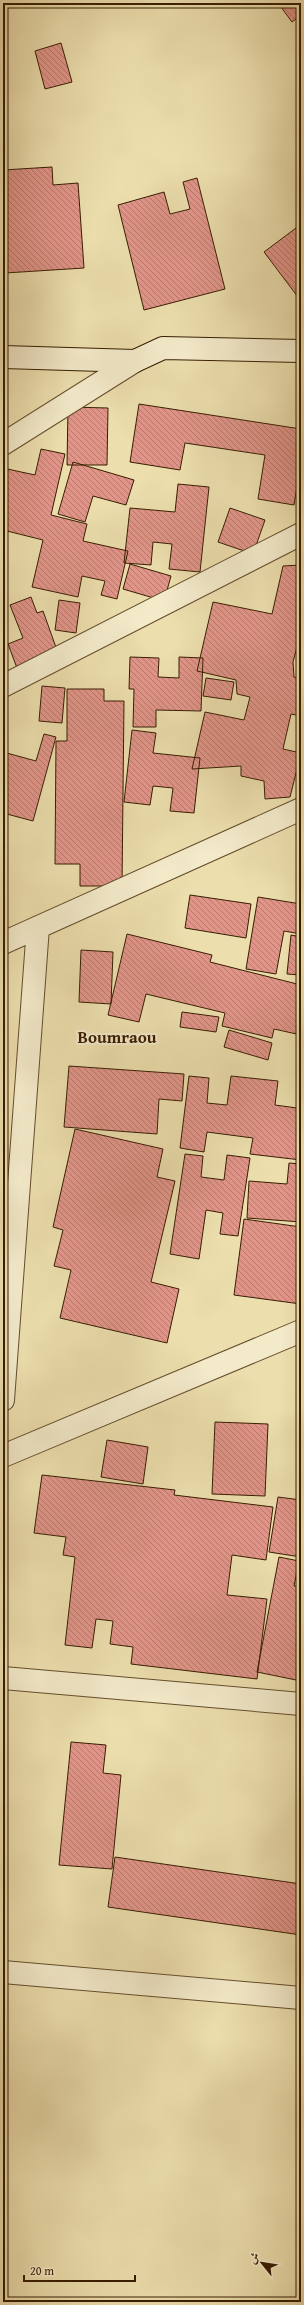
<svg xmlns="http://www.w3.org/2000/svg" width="304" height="2305" viewBox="0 0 304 2305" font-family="'Gentium Book Plus',Amiri,serif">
<defs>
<pattern id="building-back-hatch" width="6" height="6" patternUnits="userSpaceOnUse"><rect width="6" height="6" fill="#e19589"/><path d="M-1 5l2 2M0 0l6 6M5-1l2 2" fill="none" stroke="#b7796e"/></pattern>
</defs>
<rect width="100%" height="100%" fill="#ecdead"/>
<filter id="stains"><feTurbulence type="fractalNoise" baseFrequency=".005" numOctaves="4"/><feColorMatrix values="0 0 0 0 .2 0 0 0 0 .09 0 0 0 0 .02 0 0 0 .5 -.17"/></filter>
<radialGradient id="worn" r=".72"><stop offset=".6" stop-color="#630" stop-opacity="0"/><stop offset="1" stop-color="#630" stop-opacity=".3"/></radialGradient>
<path fill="url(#building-back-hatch)" stroke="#381d01" d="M278,3H301V15L292,22Z
M61,43L72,82L45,89L35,51Z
M52,167L53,185L78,183L84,268L5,273L3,170Z
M197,178L225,289L144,310L118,205L164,192L170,214L190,209L183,182Z
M296,228L301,235V301L264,252Z
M139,404L301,429V461L294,505L258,499L265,455L185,443L180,470L130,462Z
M68,407L108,408L107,465H67Z
M41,449L65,454L51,515L87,524L83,541L128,551L117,599L101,595L105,581L82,576L78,597L32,587L43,540L3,530V468L35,475Z
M73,462L134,480L126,505L93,496L85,522L58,514Z
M178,484L209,487L200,572L169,569L172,544L153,542L151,565L124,563L130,508L175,512Z
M230,508L265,520L253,554L218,542Z
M130,564L171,576L164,601L123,589Z
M301,565V643H298L293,662L294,677L301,679V716L291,714L283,749L301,753L290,797L265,799L264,781L241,776V766L192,769L205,712L244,720L250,697L237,694L236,680L197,671L213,602L272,614L283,566Z
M31,597L37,613L43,611L58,653L17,668L8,644L23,638L10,605Z
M59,600L80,603L76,633L55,630Z
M130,657L159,658L158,677L179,678V657L203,658L201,711L156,710V727H133L134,689H129Z
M206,678L234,682L231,700L203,696Z
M42,686L65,688L62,723L39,721Z
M67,689H104V701H124L122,886H80V864H55L56,741H67Z
M132,730L156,733L153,753L200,758L194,813L170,811L173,788L153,786L150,805L124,802Z
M44,734L56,737L33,821L3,813V752L36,761Z
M190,895L251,904L246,938L185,928Z
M258,897L301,904V934L284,931L276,974L246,969Z
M127,934L212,955L210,962L301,985V1035L274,1029L272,1038L222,1026L225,1013L146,994L139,1022L108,1015Z
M291,935L301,937V975L287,974Z
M81,950L113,952L111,1004L79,1002Z
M182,1012L219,1017L216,1032L180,1027Z
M229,1030L272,1043L268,1060L224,1047Z
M69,1066L184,1074L182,1101L159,1099L157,1134L64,1127Z
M189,1076L209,1078L207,1103L227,1105L231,1076L278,1081L275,1105L297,1108L301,1084V1160L250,1154L253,1138L207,1132L204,1152L180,1148Z
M75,1129L163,1149L157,1177L175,1181L151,1282L179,1289L167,1343L60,1318L71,1270L54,1266L63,1230L53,1227Z
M185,1154L203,1156L201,1177L224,1180L227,1155L250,1158L238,1236L220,1234L223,1213L206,1210L199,1259L170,1254Z
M289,1163L301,1164V1222L247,1218L249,1181L287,1184Z
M244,1219L301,1227V1304L234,1295Z
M215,1422L268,1424L265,1496L212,1494Z
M107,1440L148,1447L143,1484L101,1477Z
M42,1475L175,1490L174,1495L273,1507L266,1560L232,1555L227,1595L267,1599L257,1679L131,1664L133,1647L110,1644L113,1621L96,1619L92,1648L65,1645L75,1557L63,1555L66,1537L34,1533Z
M278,1497L301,1500V1557L269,1552Z
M279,1557L299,1561L294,1586L301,1587V1681L257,1672Z
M71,1742L106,1745L103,1773L121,1775L112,1869L59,1865Z
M115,1857L301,1884V1935L108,1907Z"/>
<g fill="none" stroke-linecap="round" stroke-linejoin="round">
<g stroke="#654d2c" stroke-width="24">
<path id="street" d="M3,444L135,361
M3,686L301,534
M3,943L301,809
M3,1400L38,927
M3,1456L301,1331
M3,1678L301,1704
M3,1972L301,1998"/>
</g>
<g stroke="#381d01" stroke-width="24">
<path id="secondary" d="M3,357L135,361L163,348L301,351"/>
</g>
<use href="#street" stroke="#f3eaca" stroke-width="22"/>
<use href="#secondary" stroke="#f3eaca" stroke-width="22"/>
</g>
<g text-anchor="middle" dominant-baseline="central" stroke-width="4" stroke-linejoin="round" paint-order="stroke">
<g font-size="17" font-weight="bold" fill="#381d01" stroke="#f3eaca">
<text x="117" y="1036">Boumraou</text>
</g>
</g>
<rect width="304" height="2305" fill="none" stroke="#ecdead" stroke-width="16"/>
<rect x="4" y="4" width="296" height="2297" fill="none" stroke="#381d01" stroke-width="2"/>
<rect x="8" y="8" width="288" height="2289" fill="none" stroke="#381d01"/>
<g transform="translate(262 2263) rotate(300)" stroke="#f3eaca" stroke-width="3" paint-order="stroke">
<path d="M0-3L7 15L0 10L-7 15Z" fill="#381d01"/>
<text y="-6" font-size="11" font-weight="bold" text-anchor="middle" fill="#381d01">ش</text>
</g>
<path d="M24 2275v6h111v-6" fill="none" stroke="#381d01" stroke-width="2"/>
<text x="30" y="2275" font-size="12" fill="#381d01" stroke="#f3eaca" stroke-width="3" paint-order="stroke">20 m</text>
<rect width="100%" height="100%" filter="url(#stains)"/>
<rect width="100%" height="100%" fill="url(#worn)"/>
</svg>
